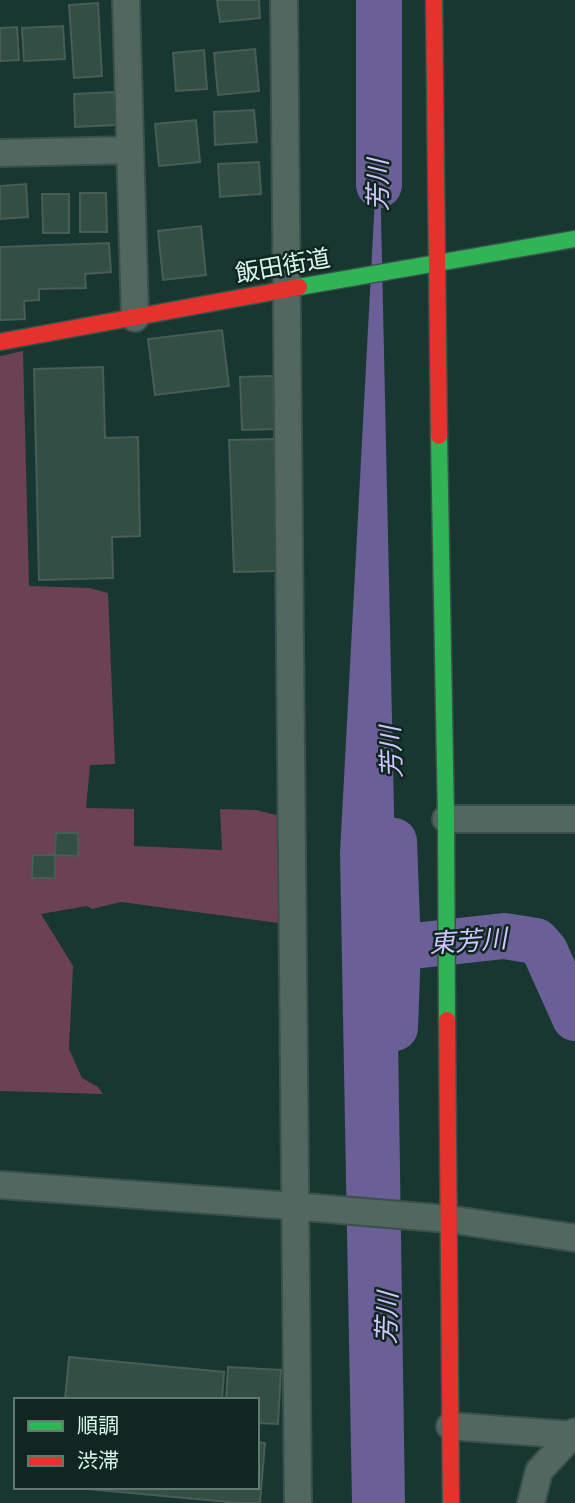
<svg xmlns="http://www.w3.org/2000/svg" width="575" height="1503" viewBox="0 0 575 1503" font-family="'Alegreya Sans','Noto Sans JP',sans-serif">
<rect width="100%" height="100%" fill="#173730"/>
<path fill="#6c4154" d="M23,351L29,586L90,588L108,593L115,764L90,765L86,808L134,809V846L222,850L220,809L256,810L284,817L285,924L121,902L92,909L87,906L41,914L73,966L69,1049L82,1078L98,1087L103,1094L0,1091V356Z"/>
<path fill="#6a5f96" d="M379,123L396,903L405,1503H352L340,853Z"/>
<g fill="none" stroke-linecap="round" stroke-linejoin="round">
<path stroke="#6a5f96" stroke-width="46" d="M379,0V185
M394,841L398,948L395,1028
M404,947L504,936L536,941L545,951L575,1018"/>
</g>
<path fill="#334f45" stroke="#475d55" stroke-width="2" d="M217,0H259L260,18L220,22Z
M98,3L102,76L74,78L69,5Z
M63,26L65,59L24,61L22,28Z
M17,27L19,60L0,61V28Z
M255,49L259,91L218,95L214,53Z
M204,50L207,89L176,91L173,53Z
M114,92L117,125L75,127L74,94Z
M254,110L257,142L215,145L214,112Z
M196,120L200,162L159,166L155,124Z
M259,162L261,194L220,197L218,164Z
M26,184L28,217L0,219V186Z
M80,193H106L107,232H80Z
M42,194H69V233H43Z
M201,226L206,275L163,280L158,231Z
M109,243L111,272L85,274L86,288L39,289V300L24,301L25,319L0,320V247Z
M222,330L229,386L155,395L148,339Z
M103,367L105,438L138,437L140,536L112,537L113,578L39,580L34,369Z
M273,376L274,429L242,430L240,377Z
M274,439L279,571L234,572L229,440Z
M56,833H78V856L55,855Z
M33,855H55V878H32Z
M69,1357L224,1372L222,1400H65Z
M228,1367L281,1370L278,1424L257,1423V1400H226Z
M257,1442L265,1443L260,1503H239L66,1487H257Z"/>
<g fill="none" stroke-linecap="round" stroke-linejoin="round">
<g stroke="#3a514b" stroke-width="30">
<path id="street" d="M126,0L135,318
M284,0C292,501 290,1002 298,1503
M0,153L130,150
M446,819H575
M0,1185L293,1206L448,1219L575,1238
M450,1426L572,1435
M531,1503L539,1471L575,1432"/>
</g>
<g stroke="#3a514b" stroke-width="19">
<path id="fast" d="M299,287L575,239
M439,436L446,819L447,1020"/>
</g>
<g stroke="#3a514b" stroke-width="19">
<path id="jam" d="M434,0L439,436
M0,342L299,287
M447,1020L451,1503"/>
</g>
<use href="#street" stroke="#536761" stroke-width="26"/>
<use href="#fast" stroke="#30b455" stroke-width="16"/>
<use href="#jam" stroke="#e5322d" stroke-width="16"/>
</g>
<g text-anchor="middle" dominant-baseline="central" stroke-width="5" stroke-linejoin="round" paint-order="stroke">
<g font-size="24" fill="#daf5ec" stroke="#102620">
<text transform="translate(283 267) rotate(-10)">飯田街道</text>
</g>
<g font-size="26" font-style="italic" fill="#d2c7fd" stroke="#102620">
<text transform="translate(379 185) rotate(-90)">芳川</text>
<text transform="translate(392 752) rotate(-92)">芳川</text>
<text transform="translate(468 942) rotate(-4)">東芳川</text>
<text transform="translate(388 1318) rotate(-88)">芳川</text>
</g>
</g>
<rect x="14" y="1398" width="245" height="91" fill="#102620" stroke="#617972" stroke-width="2"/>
<rect x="28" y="1421" width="35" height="10" fill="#30b455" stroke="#617972" stroke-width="2"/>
<text x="77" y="1433" font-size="21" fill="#daf5ec">順調</text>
<rect x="28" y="1456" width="35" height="10" fill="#e5322d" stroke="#617972" stroke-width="2"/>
<text x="77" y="1468" font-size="21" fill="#daf5ec">渋滞</text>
</svg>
